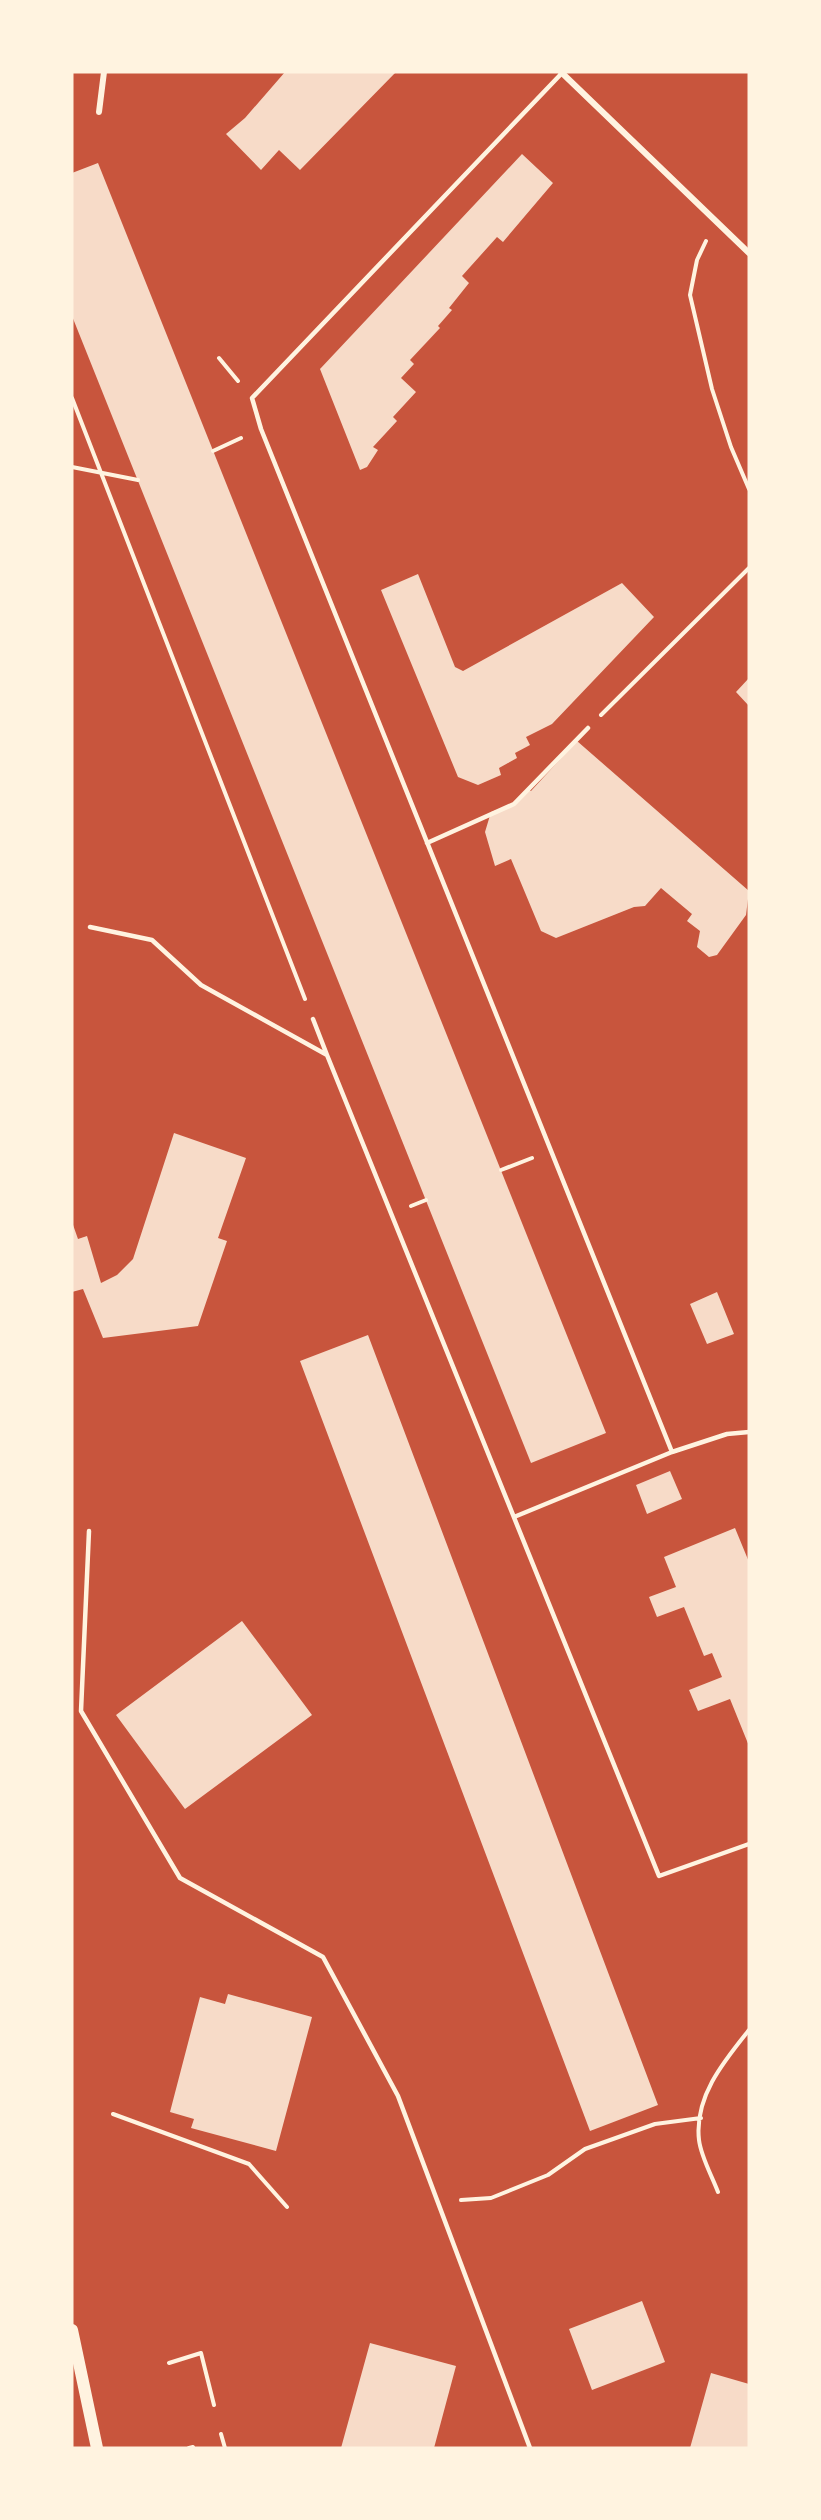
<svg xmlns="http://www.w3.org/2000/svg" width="821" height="2520" viewBox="0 0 821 2520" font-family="Mulish,sans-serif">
<rect width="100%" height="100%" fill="#c8553d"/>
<path fill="#f7dbc8" d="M285,72H396L300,170L279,150L261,170L226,134L245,118Z
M522,154L553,183L503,242L497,237L462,276L469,283L449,308L452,310L438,326L440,328L410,360L414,364L401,378L416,392L393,417L397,421L373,447L378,450L367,467L360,470L320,369Z
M98,163L606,1433L531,1463L72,316V173Z
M418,574L455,667L463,671L622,583L654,617L552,724L526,737L530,745L515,753L517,758L499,768L501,775L478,785L458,777L381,590Z
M749,678V706L736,692Z
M577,741L749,891L746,915L717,955L709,957L697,947L700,931L687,921L692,914L661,888L645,906L634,907L556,938L541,931L511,859L495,866L485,832L491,812L518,802L529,790L531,791Z
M174,1133L246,1158L218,1238L227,1241L198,1326L103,1338L83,1289L72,1292V1222L78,1239L87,1236L101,1283L117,1275L133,1259Z
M717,1292L734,1334L707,1344L690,1304Z
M368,1335L658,2105L590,2131L300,1361Z
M670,1471L682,1499L647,1514L636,1485Z
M735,1528L749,1562V1746L730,1699L698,1711L689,1690L722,1677L712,1653L704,1656L684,1607L657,1617L649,1597L676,1587L664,1557Z
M242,1621L312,1715L185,1809L116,1715Z
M228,1994L312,2017L276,2151L191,2128L194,2119L170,2112L200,1997L225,2004Z
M642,2301L665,2362L592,2390L569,2329Z
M370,2343L456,2366L434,2448H341Z
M711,2373L749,2384V2448H690Z"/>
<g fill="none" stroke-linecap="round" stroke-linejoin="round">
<path stroke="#fff3e0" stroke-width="4" d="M706,241L697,260L690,295L712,389L731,447L749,489
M219,358L238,381
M72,398L305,999
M213,451L241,438
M72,467L138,480
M601,715L749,568
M501,1170L532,1158
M411,1206L426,1200
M113,2114L249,2164L287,2207
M718,2192C712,2176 701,2157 699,2140C694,2097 724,2061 749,2030
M461,2200L491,2198L548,2175L585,2149L655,2124L701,2118
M169,2363L201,2353L214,2405
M221,2434L225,2448
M189,2448L193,2447"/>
<path stroke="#fff3e0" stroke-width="4.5" d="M562,73L252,398L261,429L672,1452L727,1434L749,1432
M427,843L514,804L588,728
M90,927L152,940L201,985L327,1055L659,1876L749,1844
M313,1019L327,1055
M514,1517L672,1452
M89,1531L81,1711L180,1878L323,1957L398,2096L530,2448"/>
<path stroke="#fff3e0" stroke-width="6" d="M561,72L749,253
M99,112L104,72"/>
<path stroke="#fff3e0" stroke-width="12" d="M72,2330L97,2448"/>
</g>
<rect width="821" height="2520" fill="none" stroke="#fff3e0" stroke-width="147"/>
</svg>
